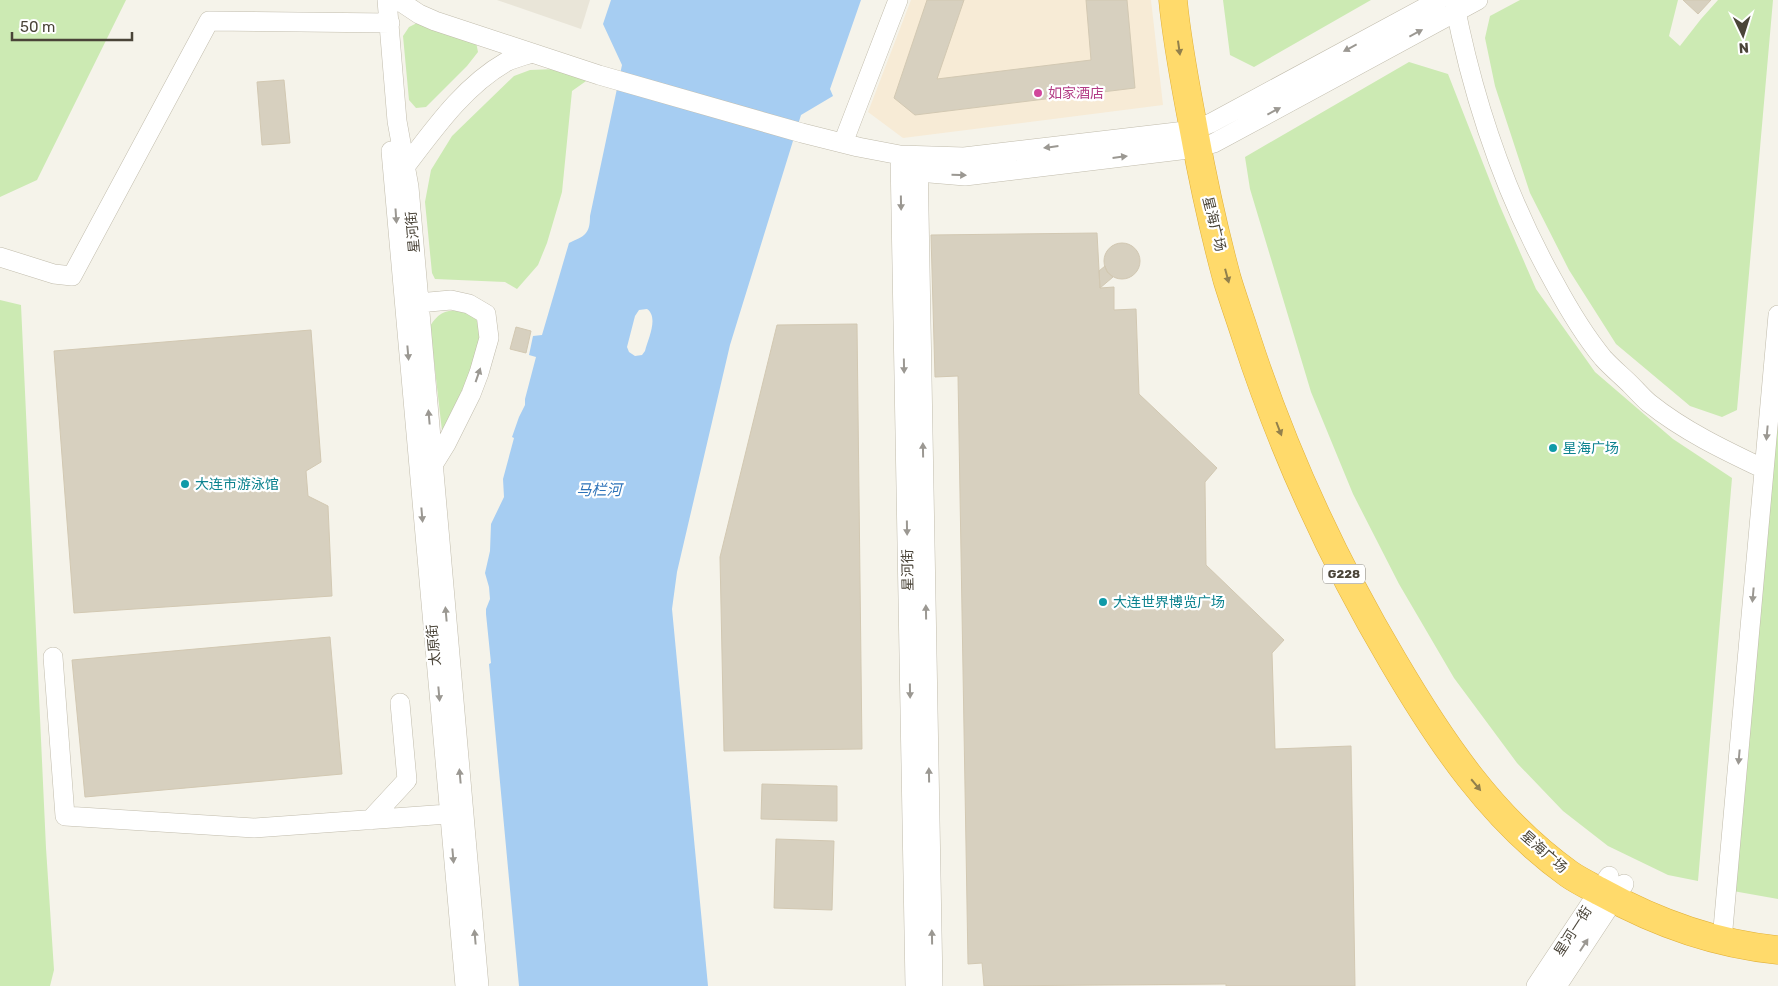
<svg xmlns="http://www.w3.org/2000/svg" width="1778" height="986" viewBox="0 0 1778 986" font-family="Rubik,'Noto Sans SC',sans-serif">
<rect width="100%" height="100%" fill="#f5f3ea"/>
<path fill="#e9e5d8" d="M497,0H590L581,29Z"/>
<path fill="#f7ebd6" d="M911,0H1151L1163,105L903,138L868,112Z"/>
<path fill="#cceab3" d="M0,0H126L37,180L0,197Z
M1223,0H1371L1254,67L1230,55Z
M1520,0H1678L1669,36L1680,46L1701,19L1718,0H1773L1737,410L1722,417L1690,406L1616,344L1569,270L1530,193L1495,86L1485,38L1490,16Z
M419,22L476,42L478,52L467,66L426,107L416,108L409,100L403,36L409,27Z
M1409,62L1448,74L1499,204L1536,289L1595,372L1673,439L1732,478L1698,881L1668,875L1608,846L1563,811L1517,763L1454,678L1399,584L1353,494L1311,392L1250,189L1245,157Z
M556,69L589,79L572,91L562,192L547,243L538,265L517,289L505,282L435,279L432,273L425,202L431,170L452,136L514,76L530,70Z
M0,300L21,305L46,848L54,970L50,986H0Z
M459,310L474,315L481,329L480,341L467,384L442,431L430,326C439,313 443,311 459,310Z
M1778,376V899L1733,891Z"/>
<path fill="#a6cdf2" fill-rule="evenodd" d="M611,0H861L830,89L833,96L801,115L730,345L677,572L672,609L708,986H519L489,664L491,663L486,614V609L490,599L489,587L485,573L490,551L491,524L504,497L503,479L514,438L512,437L519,417L525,405V399L536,357L529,355L533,336L542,335L569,243C584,236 590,235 590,216L622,65L603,24ZM647,309C659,317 648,339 645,351L642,355L635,356L629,352L627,347L635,316L639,310Z"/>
<path fill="#d7d0bf" stroke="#d2c8b2" d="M927,0H964L937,79L1091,60L1086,0H1127L1135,88L915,115L894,98Z
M1683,0H1711L1698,14Z
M284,80L290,143L262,145L257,82Z
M1097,233L1100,288L1114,287V310L1136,309L1139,394L1217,468L1205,482L1206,565L1284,640L1272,653L1275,749L1351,746L1355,986H1226V984L984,986L982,963L968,964L958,376L935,377L931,235Z
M1104 261a18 18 0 1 1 36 0a18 18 0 1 1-36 0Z
M1105,266L1107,272L1113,277L1100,288L1099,271Z
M857,324L862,749L724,751L720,557L777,325Z
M516,327L531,331L526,353L510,349Z
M311,330L321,462L306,471L308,496L328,506L332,596L74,613L54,351Z
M330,637L342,774L85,797L72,660Z
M762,784L837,786V821L761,819Z
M776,839L834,841L832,910L774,908Z"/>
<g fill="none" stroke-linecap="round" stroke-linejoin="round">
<g stroke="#c1bcac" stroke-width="20">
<path id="minor" d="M387,0L397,121L409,187L479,986
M398,0L419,14L435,21L599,75L802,133L858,147L900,155L964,157L1194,130L1211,123L1439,0
M1454,1C1473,99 1505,195 1554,282C1568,308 1584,335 1603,358C1612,368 1622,376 1631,385C1637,391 1643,398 1649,403C1684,431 1724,450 1764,469
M843,143L898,0
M391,151L465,986
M900,155L915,986
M918,156L933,986
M910,164L918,172L965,176L1197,148L1214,143L1478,0
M399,167H405C434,129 464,86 506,62C514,58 523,56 532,53
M0,257L54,274L72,276L209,21L390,23
M407,304L451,300L469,304L486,314L489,338L479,373L471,394L446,444L433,465
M53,657L65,816L254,828L462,813
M370,820L407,780L400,703
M1722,940L1778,315
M1536,986L1609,876
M1557,986L1624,884"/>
</g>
<g stroke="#e1b038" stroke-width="29">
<path id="highway" d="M1173,0C1177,44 1186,88 1194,131C1203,181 1214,231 1227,279C1233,299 1240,318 1246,337C1283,451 1332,558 1393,661C1440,741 1492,819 1569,874C1579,881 1590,886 1601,892C1655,922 1716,944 1778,950"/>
</g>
<use href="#minor" stroke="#fff" stroke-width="19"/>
<use href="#highway" stroke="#ffda6b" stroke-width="28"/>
</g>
<defs><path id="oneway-solid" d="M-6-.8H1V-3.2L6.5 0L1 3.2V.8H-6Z" transform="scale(1.25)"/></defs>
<g fill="#9b9892">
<use href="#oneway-solid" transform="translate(1416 33) rotate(-28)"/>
<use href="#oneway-solid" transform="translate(1350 48) rotate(152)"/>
<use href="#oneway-solid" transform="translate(1274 111) rotate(-28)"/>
<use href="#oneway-solid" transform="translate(1051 147) rotate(173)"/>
<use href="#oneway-solid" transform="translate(1120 157) rotate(-7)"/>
<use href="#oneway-solid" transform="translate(959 175) rotate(2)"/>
<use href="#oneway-solid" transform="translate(901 203) rotate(89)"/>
<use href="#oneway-solid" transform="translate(396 216) rotate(86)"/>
<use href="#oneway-solid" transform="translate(408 353) rotate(85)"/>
<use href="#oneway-solid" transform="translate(904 366) rotate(89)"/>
<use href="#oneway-solid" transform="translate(478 375) rotate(-71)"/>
<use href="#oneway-solid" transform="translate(429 417) rotate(-95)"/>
<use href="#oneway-solid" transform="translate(1767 433) rotate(95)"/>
<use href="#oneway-solid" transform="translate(923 450) rotate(-91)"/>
<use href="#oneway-solid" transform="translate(422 515) rotate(85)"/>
<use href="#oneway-solid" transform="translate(907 528) rotate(89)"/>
<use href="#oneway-solid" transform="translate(1753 595) rotate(95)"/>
<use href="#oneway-solid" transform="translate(926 612) rotate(-91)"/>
<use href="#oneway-solid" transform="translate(446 614) rotate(-95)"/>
<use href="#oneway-solid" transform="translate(910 691) rotate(89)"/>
<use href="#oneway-solid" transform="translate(439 694) rotate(85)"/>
<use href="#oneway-solid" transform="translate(1739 757) rotate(95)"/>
<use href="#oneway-solid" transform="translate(929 775) rotate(-91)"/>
<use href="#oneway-solid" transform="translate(460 776) rotate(-95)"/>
<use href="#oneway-solid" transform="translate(453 856) rotate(85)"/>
<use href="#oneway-solid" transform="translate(475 937) rotate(-95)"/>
<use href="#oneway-solid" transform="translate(932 937) rotate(-91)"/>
<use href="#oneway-solid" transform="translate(1584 945) rotate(-57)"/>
</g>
<g fill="#92804c">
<use href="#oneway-solid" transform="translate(1179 48) rotate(82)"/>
<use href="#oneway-solid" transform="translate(1227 276) rotate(75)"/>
<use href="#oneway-solid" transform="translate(1279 429) rotate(69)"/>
<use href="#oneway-solid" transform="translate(1476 785) rotate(50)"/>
</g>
<circle fill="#d1479c" stroke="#fff" stroke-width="2" cx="1038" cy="93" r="5"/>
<g fill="#0f9aa8" stroke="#fff" stroke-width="2">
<circle cx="1553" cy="448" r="5"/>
<circle cx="185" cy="484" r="5"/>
<circle cx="1103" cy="602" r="5"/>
</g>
<g text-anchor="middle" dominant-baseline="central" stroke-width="4.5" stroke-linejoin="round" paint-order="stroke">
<rect fill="#fff" stroke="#807c74" stroke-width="1" x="1323" y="564.5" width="42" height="19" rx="4"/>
<g font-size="12" font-weight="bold" fill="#4a4438">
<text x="1344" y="574">G228</text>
</g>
<g font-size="14" fill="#b23c85" stroke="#fff" text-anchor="start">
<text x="1048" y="93">如家酒店</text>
</g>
<g font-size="14" fill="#4a4438" stroke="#fff">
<text transform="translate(1214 224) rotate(76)">星海广场</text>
<text transform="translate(413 232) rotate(-95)">星河街</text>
<text transform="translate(908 570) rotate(-91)">星河街</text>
<text transform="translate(434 645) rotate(-95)">太原街</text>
<text transform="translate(1544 852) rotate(41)">星海广场</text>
<text transform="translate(1573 931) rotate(-57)">星河一街</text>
</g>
<g font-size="14" fill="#0d838f" stroke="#fff" text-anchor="start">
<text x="1563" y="448">星海广场</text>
<text x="195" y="484">大连市游泳馆</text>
<text x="1113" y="602">大连世界博览广场</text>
</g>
<g font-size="15" font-style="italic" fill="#2d73b9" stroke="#fff">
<text x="599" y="490">马栏河</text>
</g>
</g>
<g transform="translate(1743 35) rotate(176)" stroke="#ffffff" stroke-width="4" paint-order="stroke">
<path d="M0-4L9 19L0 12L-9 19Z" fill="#4a4438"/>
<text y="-8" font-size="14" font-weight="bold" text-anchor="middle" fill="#4a4438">N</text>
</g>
<path d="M12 32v8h120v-8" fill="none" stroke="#4a4438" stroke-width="2.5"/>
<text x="20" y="32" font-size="15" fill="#4a4438" stroke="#ffffff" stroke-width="4" paint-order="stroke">50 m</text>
</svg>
